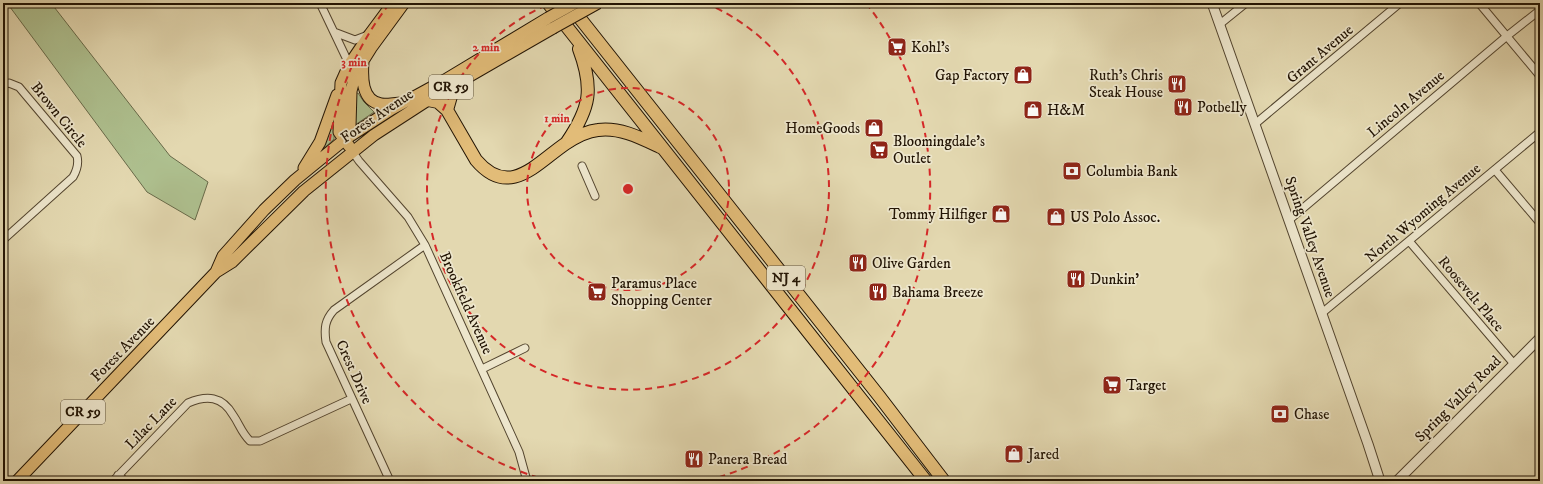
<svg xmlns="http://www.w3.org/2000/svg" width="1543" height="484" viewBox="0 0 1543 484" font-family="'IM FELL DW Pica',serif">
<rect width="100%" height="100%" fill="#e3d8b0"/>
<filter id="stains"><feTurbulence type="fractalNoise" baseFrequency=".005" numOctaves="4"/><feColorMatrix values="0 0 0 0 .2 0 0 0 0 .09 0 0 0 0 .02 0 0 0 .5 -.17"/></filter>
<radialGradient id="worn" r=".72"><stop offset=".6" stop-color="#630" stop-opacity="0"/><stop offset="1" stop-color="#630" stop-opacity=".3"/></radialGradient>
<path fill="#aec08f" stroke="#686a49" d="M7,3H51L170,156L208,182L195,220L147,192Z
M358,93L364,102L374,112L355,125V94Z
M335,116L334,139L319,153Z"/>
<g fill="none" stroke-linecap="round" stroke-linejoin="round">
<g stroke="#52442e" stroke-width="9">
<path id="minor" d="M320,3L350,66
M1479,3L1540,76
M1220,24L1246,3
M334,32L355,40L368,35
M3,85L9,83L19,87L77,156C79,164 77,170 73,177L3,240
M1255,124L1400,3
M352,151L359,161L408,217L425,245L519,452L527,481
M582,166L595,196
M1495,170L1540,223
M1289,220L1507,36L1540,10
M1409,241L1514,364
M1322,313L1540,132
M482,369L525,348
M118,475L125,481
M113,481L188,403C207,395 222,396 233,415C240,425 241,432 250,441H260L351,399
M390,481L326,342C324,328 325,320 334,310L425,245"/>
</g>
<g stroke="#52442e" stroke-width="11">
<path id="tertiary" d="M1212,3L1368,444L1380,481
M1397,481L1540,338"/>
</g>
<g stroke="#211303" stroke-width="13">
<path id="primary" d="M363,62C362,76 361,101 381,104C387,105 395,103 401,103
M344,140L350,126L351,91L356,72L371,48L404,3
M349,146L339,132L341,83L349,65L370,34L393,3
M304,168L320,142L337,95
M216,272L223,256L264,210L295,180L344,140L392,109L445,80L548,18
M17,481L216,272L232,262L304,191L374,135L428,100L553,28"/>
</g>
<g stroke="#211303" stroke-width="14">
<path id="trunk" d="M548,3L926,481
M571,7L879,396L944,481
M428,100L438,102L447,110L476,160C509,199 536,164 565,144C574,138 587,131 598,130C620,127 641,138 660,147
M447,110L451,96L458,84
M567,142C590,108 594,89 579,49"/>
</g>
<use href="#minor" stroke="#ede6cc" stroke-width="7"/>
<use href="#tertiary" stroke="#ede6cc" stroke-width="9"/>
<use href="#primary" stroke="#e2bc78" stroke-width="11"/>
<use href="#trunk" stroke="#e2bc78" stroke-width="12"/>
<g stroke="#211303" stroke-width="13" stroke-linecap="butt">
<path id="primary-bridge" d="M548,18L575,3
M553,28L598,3"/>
</g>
<use href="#primary-bridge" stroke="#e2bc78" stroke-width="11"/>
</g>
<g fill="none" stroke="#d62828" stroke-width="2" stroke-dasharray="7 5">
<circle cx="628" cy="189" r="101"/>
<path d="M705 3A201 201 0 1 1 551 3"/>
<path d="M550 481A302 302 0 0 1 390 3M866 3A302 302 0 0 1 706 481"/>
</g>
<defs>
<g id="supermarket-square" transform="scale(1)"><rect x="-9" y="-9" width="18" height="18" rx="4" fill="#8f2418" stroke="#ede6cc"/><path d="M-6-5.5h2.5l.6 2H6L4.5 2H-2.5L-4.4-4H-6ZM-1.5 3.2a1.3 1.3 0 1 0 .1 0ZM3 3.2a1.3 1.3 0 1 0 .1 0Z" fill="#fff"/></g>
<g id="shop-square" transform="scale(1)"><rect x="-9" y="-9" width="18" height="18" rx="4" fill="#8f2418" stroke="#ede6cc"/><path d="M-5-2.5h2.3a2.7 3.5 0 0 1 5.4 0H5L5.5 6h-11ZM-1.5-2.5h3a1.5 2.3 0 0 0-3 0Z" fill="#fff"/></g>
<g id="restaurant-square" transform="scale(1)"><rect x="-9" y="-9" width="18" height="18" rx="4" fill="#8f2418" stroke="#ede6cc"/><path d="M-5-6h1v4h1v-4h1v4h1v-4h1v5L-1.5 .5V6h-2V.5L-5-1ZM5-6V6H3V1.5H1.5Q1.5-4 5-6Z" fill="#fff"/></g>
<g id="bank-square" transform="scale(1)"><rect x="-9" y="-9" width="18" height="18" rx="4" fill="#8f2418" stroke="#ede6cc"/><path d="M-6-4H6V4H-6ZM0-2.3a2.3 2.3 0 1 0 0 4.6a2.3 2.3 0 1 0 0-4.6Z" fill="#fff"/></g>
</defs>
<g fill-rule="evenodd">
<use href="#supermarket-square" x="897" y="47"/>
<use href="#shop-square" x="1023" y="75"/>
<use href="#restaurant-square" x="1177" y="84"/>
<use href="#restaurant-square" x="1183" y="107"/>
<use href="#shop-square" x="1033" y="110"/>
<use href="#shop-square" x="874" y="128"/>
<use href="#supermarket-square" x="879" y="150"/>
<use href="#bank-square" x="1072" y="171"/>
<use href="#shop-square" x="1001" y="214"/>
<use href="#shop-square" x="1056" y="217"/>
<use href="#restaurant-square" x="858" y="263"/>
<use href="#restaurant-square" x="1076" y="279"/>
<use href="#supermarket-square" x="597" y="292"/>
<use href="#restaurant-square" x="878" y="292"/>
<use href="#supermarket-square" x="1112" y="385"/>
<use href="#bank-square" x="1280" y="414"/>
<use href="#shop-square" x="1014" y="454"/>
<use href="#restaurant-square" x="694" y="459"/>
</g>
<g text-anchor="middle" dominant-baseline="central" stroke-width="3.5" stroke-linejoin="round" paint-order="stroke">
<g fill="#ede6cc" stroke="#5e523f" stroke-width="1">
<rect x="429" y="75" width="44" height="24" rx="3"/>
<rect x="767" y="266" width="38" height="24" rx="3"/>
<rect x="61" y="400" width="44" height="24" rx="3"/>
</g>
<g font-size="14" font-weight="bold" fill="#211303">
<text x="451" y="87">CR 59</text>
<text x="786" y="278">NJ 4</text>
<text x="83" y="412">CR 59</text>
</g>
<g font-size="15" fill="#211303" stroke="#ede6cc" text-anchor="start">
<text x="911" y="47">Kohl's</text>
<text x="1009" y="75" text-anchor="end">Gap Factory</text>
<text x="1163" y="75" text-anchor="end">Ruth's Chris<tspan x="1163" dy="17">Steak House</tspan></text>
<text x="1197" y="107">Potbelly</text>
<text x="1047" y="110">H&amp;M</text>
<text x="860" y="128" text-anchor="end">HomeGoods</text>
<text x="893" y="141">Bloomingdale's<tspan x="893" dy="17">Outlet</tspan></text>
<text x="1086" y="171">Columbia Bank</text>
<text x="987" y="214" text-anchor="end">Tommy Hilfiger</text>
<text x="1070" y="217">US Polo Assoc.</text>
<text x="872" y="263">Olive Garden</text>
<text x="1090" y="279">Dunkin'</text>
<text x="611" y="283">Paramus Place<tspan x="611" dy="17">Shopping Center</tspan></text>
<text x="892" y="292">Bahama Breeze</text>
<text x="1126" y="385">Target</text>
<text x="1294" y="414">Chase</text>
<text x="1028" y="454">Jared</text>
<text x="708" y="459">Panera Bread</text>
</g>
<g font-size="15" fill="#211303" stroke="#ede6cc">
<text transform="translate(1320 54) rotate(-40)">Grant Avenue</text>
<text transform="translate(1406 104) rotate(-40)">Lincoln Avenue</text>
<text transform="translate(59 115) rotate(51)">Brown Circle</text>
<text transform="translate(377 116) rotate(-34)">Forest Avenue</text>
<text transform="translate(1423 213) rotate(-40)">North Wyoming Avenue</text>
<text transform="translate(1310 237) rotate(71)">Spring Valley Avenue</text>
<text transform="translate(1471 294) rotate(50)">Roosevelt Place</text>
<text transform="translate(466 303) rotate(66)">Brookfield Avenue</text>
<text transform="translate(123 349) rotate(-46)">Forest Avenue</text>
<text transform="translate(354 372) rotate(66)">Crest Drive</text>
<text transform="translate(1458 399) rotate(-45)">Spring Valley Road</text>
<text transform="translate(151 423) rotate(-46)">Lilac Lane</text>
</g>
</g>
<circle cx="628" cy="189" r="6" fill="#d62828" stroke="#ede6cc" stroke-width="2"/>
<g font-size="12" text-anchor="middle" font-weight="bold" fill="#d62828" stroke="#ede6cc" stroke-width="3.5" stroke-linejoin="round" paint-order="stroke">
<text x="486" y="51">2 min</text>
<text x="354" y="66">3 min</text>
<text x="557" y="122">1 min</text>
</g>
<rect width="1543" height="484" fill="none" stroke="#e3d8b0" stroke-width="16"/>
<rect x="4" y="4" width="1535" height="476" fill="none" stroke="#211303" stroke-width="2"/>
<rect x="8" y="8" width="1527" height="468" fill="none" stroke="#211303"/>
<rect width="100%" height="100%" filter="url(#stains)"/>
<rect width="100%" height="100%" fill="url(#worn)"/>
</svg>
